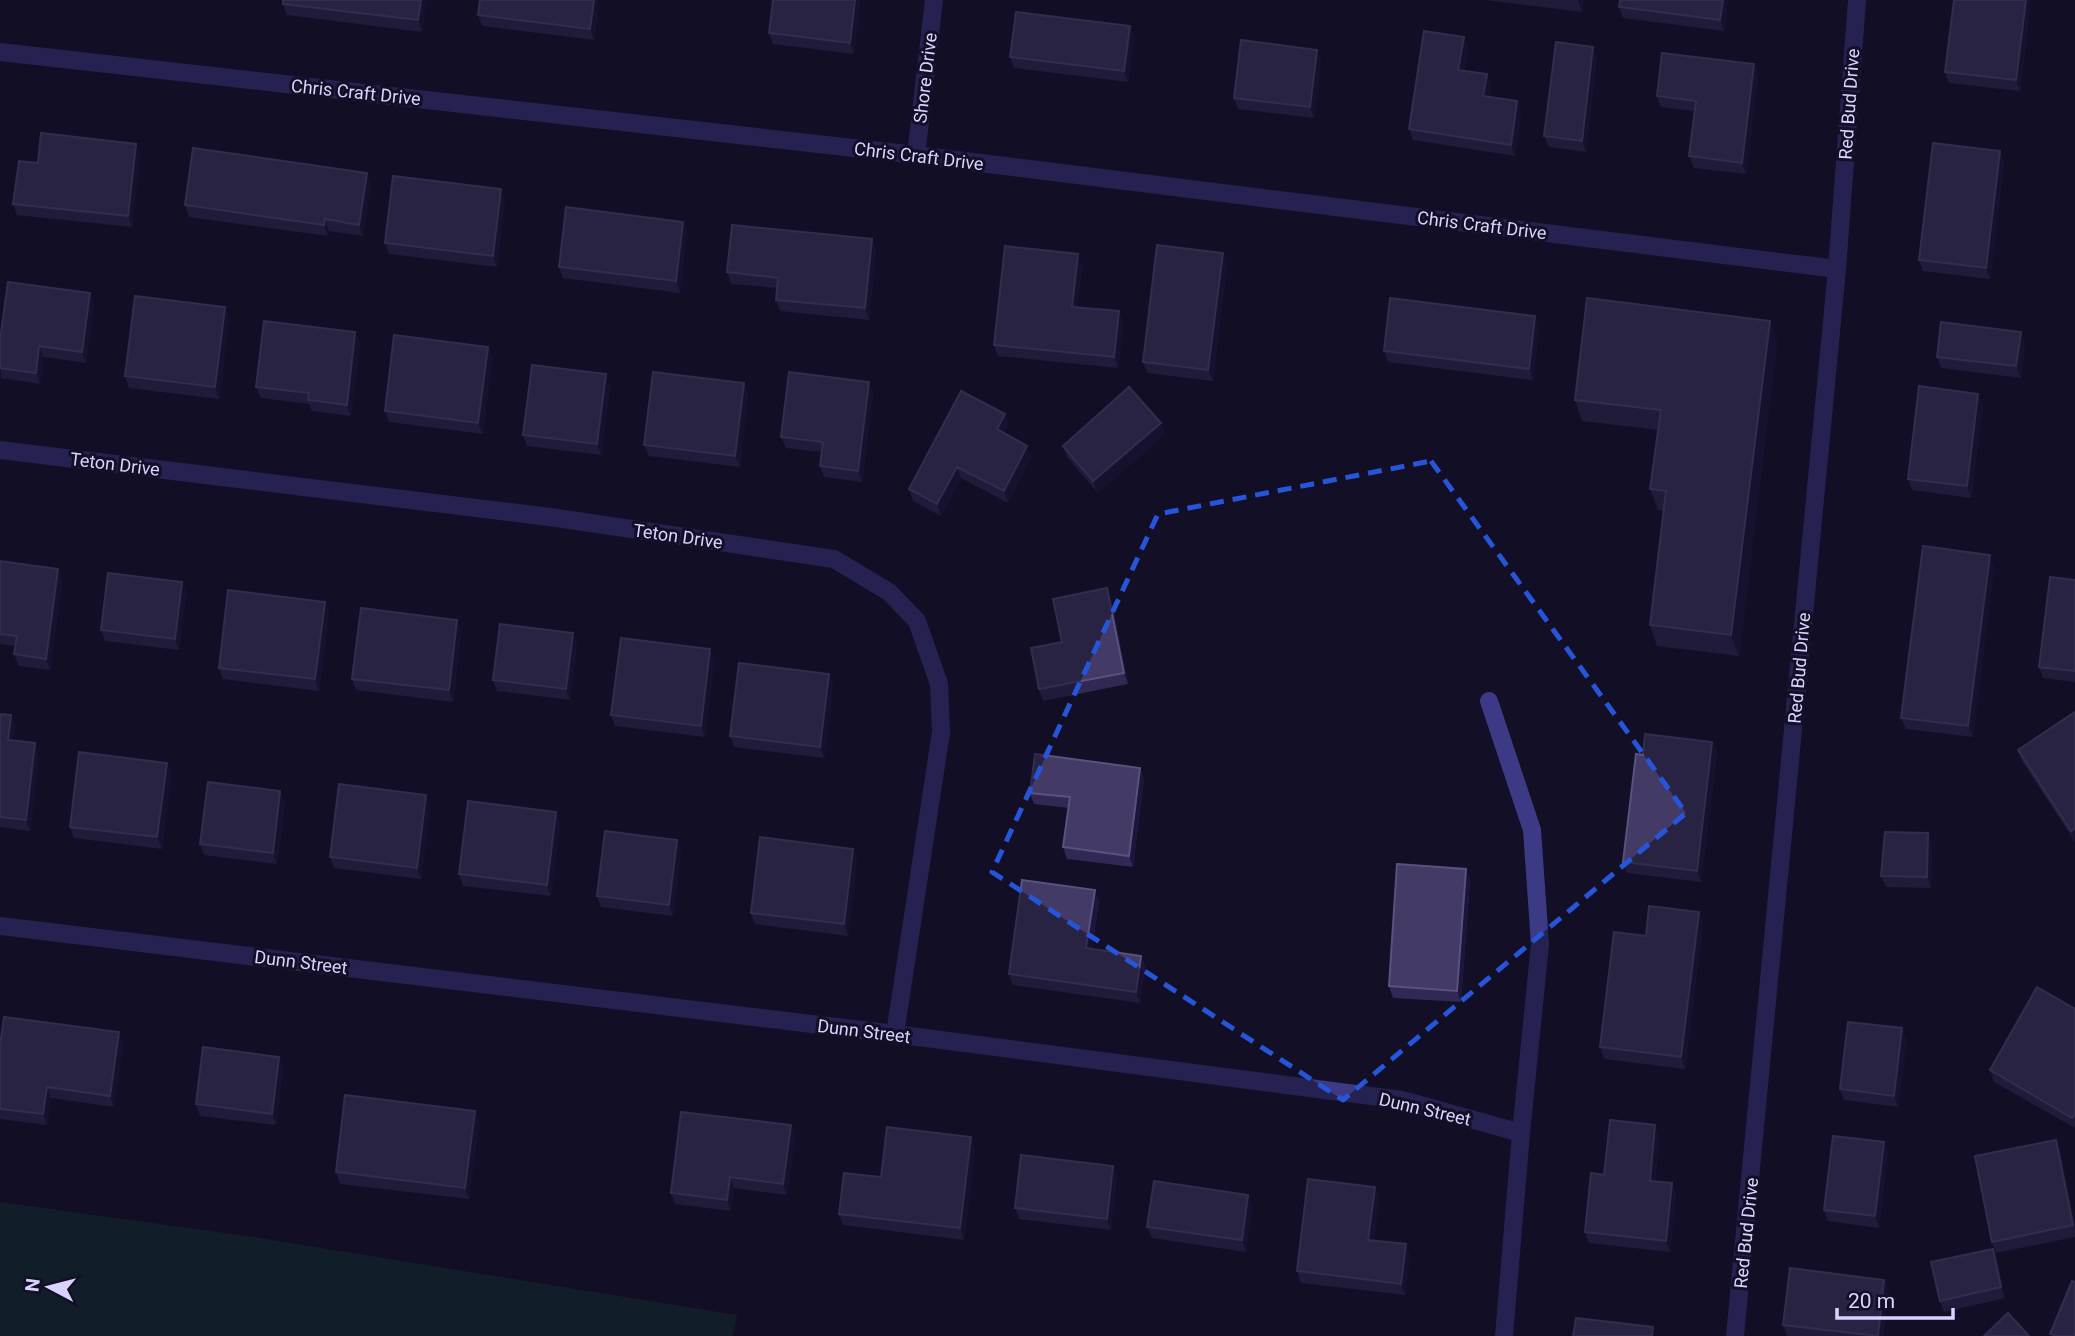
<svg xmlns="http://www.w3.org/2000/svg" width="2075" height="1336" viewBox="0 0 2075 1336" font-family="Roboto,sans-serif">
<rect width="100%" height="100%" fill="#130f26"/>
<path fill="#12302f" d="M0,1202L246,1236L737,1315L733,1336H0Z"/>
<g fill="none" stroke-linecap="round" stroke-linejoin="round">
<path stroke="#3d3a85" stroke-width="18" d="M0,52L916,155L1837,269
M916,155L934,0
M0,450L550,517L834,559L889,592L917,621L939,684L941,732L895,1034
M1489,701L1532,830L1540,944L1521,1133
M0,926L895,1034L1402,1100L1521,1133L1504,1336
M1735,1336L1837,269L1857,0"/>
</g>
<path fill="#312854" d="M426,0L422,32L287,15L283,4Z
M599,0L594,40L482,26L478,15Z
M773,0H859L860,3L854,54L773,44L769,33Z
M1485,0H1583L1582,12Z
M1728,0L1724,31L1623,18L1619,7Z
M1954,0H2031L2020,91L1949,83L1945,72Z
M1130,26L1134,37L1128,82L1014,68L1010,57Z
M1464,37L1468,48L1464,71L1487,74L1491,85L1489,97L1517,101L1521,112L1515,156L1413,140L1409,129Z
M1597,58L1586,152L1549,147L1544,136Z
M1321,61L1314,118L1238,109L1234,98Z
M1754,64L1758,76L1746,174L1694,168L1689,156L1695,111L1661,107L1657,96Z
M140,155L132,227L17,215L13,204L38,163Z
M2004,162L1990,279L1923,271L1919,260Z
M371,184L363,236L329,231L328,236L189,217L185,205Z
M505,200L497,267L389,254L385,243Z
M687,233L680,293L563,278L559,267Z
M872,239L876,250L869,320L780,311L776,300L777,288L731,284L727,272Z
M1223,253L1227,264L1213,381L1147,373L1143,362Z
M1082,265L1077,307L1123,323L1118,368L998,356L994,345Z
M94,304L86,363L44,357L40,384L1,378L0,340Z
M229,318L219,399L129,388L125,376Z
M1770,321L1777,342L1739,656L1657,646L1650,625L1664,511L1658,510L1650,489L1659,430L1582,421L1575,400Z
M1539,327L1533,380L1388,362L1384,351Z
M355,332L360,343L351,416L312,411L309,404L261,398L256,387Z
M2025,343L2021,378L1941,368L1937,357Z
M488,347L492,358L483,434L389,422L385,411Z
M869,382L873,393L862,482L824,477L820,466L821,452L786,448L781,437Z
M610,386L601,455L527,446L523,435Z
M748,394L740,467L649,456L644,445Z
M1983,405L1971,498L1912,490L1908,479Z
M1005,414L1009,425L1004,434L1031,457L1008,503L961,478L941,516L913,501L909,489Z
M1161,423L1165,434L1098,493L1067,457L1063,446Z
M0,561L58,569L62,580L50,670L19,666L14,654L15,646L0,644Z
M1994,566L1973,737L1906,729L1901,718Z
M2075,580V682L2043,678L2039,667Z
M182,582L186,593L179,650L105,641L101,630Z
M1107,588L1111,599L1128,684L1043,701L1039,689L1062,642Z
M329,613L319,691L223,679L219,668Z
M461,631L453,702L356,690L352,679Z
M577,644L570,700L497,691L493,680Z
M714,661L705,737L615,726L611,715Z
M829,674L833,685L824,758L734,747L730,736Z
M2075,712V842L2022,761L2018,750Z
M0,714L11,715L15,726L13,741L39,755L30,831L0,827Z
M1712,742L1717,753L1701,882L1627,873L1623,862L1643,755Z
M1140,768L1144,779L1133,867L1067,859L1063,847L1069,808L1034,804L1030,793Z
M171,774L162,849L74,838L70,827Z
M285,803L277,864L204,855L200,844Z
M430,806L421,879L334,868L330,857Z
M556,812L560,823L551,896L463,886L459,874Z
M1928,833L1932,844L1931,888L1886,887L1881,876Z
M853,849L857,860L848,936L755,924L751,913Z
M681,851L673,916L601,907L597,896Z
M1470,880L1461,1002L1393,998L1389,986Z
M1099,901L1092,949L1141,956L1145,967L1140,1003L1013,985L1009,974Z
M1699,912L1703,923L1685,1069L1604,1059L1600,1047L1646,936Z
M2075,1009V1128L1994,1082L1990,1070Z
M1907,1040L1898,1107L1844,1100L1840,1089Z
M123,1043L114,1107L51,1098L47,1125L0,1119V1046Z
M279,1057L283,1068L276,1125L200,1116L196,1104Z
M475,1111L479,1122L469,1199L340,1184L336,1172Z
M791,1125L795,1136L787,1195L734,1188L731,1211L675,1204L671,1193Z
M1659,1136L1655,1181L1672,1183L1676,1195L1670,1252L1589,1243L1585,1232L1604,1175Z
M971,1137L975,1149L964,1240L843,1225L839,1214Z
M2056,1140L2060,1151L2075,1224V1237L1996,1253L1992,1242Z
M1888,1153L1879,1228L1828,1221L1824,1210Z
M1117,1177L1111,1230L1019,1219L1015,1208Z
M1379,1198L1374,1240L1410,1256L1405,1295L1301,1283L1297,1271Z
M1252,1206L1246,1252L1152,1238L1147,1227Z
M1997,1260L2005,1298L1944,1312L1940,1301Z
M1889,1291L1883,1336H1787L1783,1325Z"/>
<path fill="#1d163a" d="M421,0H426L422,32L418,20Z
M594,0H599L594,40L590,29Z
M855,0H859L860,3L854,54L850,43Z
M1578,0H1583L1582,12L1578,1Z
M1723,0H1728L1724,31L1720,20Z
M2026,0H2031L2020,91L2016,80Z
M1130,26L1134,37L1128,82L1124,71Z
M1464,37L1468,48L1462,81L1458,70Z
M1593,47L1597,58L1586,152L1582,141Z
M1317,50L1321,61L1314,118L1310,107Z
M1754,64L1758,76L1746,174L1742,163Z
M1487,74L1491,85L1487,107L1483,96Z
M1517,101L1521,112L1515,156L1511,145Z
M136,144L140,155L132,227L128,216Z
M2000,151L2004,162L1990,279L1986,268Z
M367,173L371,184L363,236L359,225Z
M501,189L505,200L497,267L493,256Z
M325,219L329,231L328,236L324,225Z
M683,222L687,233L680,293L676,281Z
M872,239L876,250L869,320L865,308Z
M1223,253L1227,264L1213,381L1208,370Z
M1078,254L1082,265L1076,318L1072,307Z
M90,293L94,304L86,363L82,352Z
M225,307L229,318L219,399L215,387Z
M1119,311L1123,323L1118,368L1114,357Z
M1535,316L1539,327L1533,380L1529,369Z
M1770,321L1777,342L1739,656L1731,635Z
M355,332L360,343L351,416L347,405Z
M2021,332L2025,343L2021,378L2016,366Z
M39,346L44,357L40,384L36,373Z
M488,347L492,358L483,434L478,423Z
M606,374L610,386L601,455L597,444Z
M869,382L873,393L862,482L858,471Z
M744,383L748,394L740,467L735,456Z
M1978,394L1983,405L1971,498L1967,486Z
M1005,414L1009,425L1001,441L997,429Z
M1161,423L1165,434L1098,493L1093,481Z
M1027,446L1031,457L1008,503L1004,491Z
M957,467L961,478L941,516L937,504Z
M1990,555L1994,566L1973,737L1968,726Z
M58,569L62,580L50,670L46,659Z
M182,582L186,593L179,650L175,639Z
M1107,588L1111,599L1128,684L1124,673Z
M325,602L329,613L319,691L315,679Z
M457,620L461,631L453,702L449,690Z
M573,633L577,644L570,700L566,689Z
M710,649L714,661L705,737L701,726Z
M829,674L833,685L824,758L820,747Z
M11,715L15,726L12,751L8,740Z
M1712,742L1717,753L1701,882L1697,871Z
M35,743L39,755L30,831L26,820Z
M167,763L171,774L162,849L157,837Z
M1140,768L1144,779L1133,867L1129,856Z
M280,791L285,803L277,864L273,853Z
M426,795L430,806L421,879L417,868Z
M556,812L560,823L551,896L547,885Z
M2075,829V842L2071,831Z
M1928,833L1932,844L1931,888L1927,877Z
M677,840L681,851L673,916L669,905Z
M853,849L857,860L848,936L844,924Z
M1466,869L1470,880L1461,1002L1457,991Z
M1095,890L1099,901L1090,959L1086,948Z
M1699,912L1703,923L1685,1069L1681,1057Z
M1141,956L1145,967L1140,1003L1136,992Z
M1902,1028L1907,1040L1898,1107L1894,1096Z
M119,1032L123,1043L114,1107L110,1096Z
M279,1057L283,1068L276,1125L272,1114Z
M47,1087L51,1098L47,1125L43,1114Z
M475,1111L479,1122L469,1199L465,1188Z
M791,1125L795,1136L787,1195L783,1184Z
M1655,1125L1659,1136L1654,1192L1650,1181Z
M971,1137L975,1149L964,1240L960,1228Z
M2056,1140L2060,1151L2075,1224V1230Z
M1884,1142L1888,1153L1879,1228L1875,1216Z
M1113,1166L1117,1177L1111,1230L1107,1219Z
M730,1177L734,1188L731,1211L727,1200Z
M1672,1183L1676,1195L1670,1252L1666,1241Z
M1375,1187L1379,1198L1373,1251L1368,1240Z
M1248,1195L1252,1206L1246,1252L1242,1240Z
M1406,1244L1410,1256L1405,1295L1401,1284Z
M1993,1249L1997,1260L2005,1298L2001,1287Z
M1884,1280L1889,1291L1883,1336H1878Z"/>
<path fill="#433a66" stroke="#5a527e" stroke-width="2" d="M283,0H421L418,20L283,4Z
M480,0H594L590,29L478,15Z
M773,0H855L850,43L769,33Z
M1620,0H1723L1720,20L1619,7Z
M1954,0H2026L2016,80L1945,72Z
M1016,12L1130,26L1124,71L1010,57Z
M1424,31L1464,37L1458,70L1487,74L1483,96L1517,101L1511,145L1409,129Z
M1241,40L1317,50L1310,107L1234,98Z
M1556,42L1593,47L1582,141L1544,136Z
M1662,53L1754,64L1742,163L1689,156L1696,101L1657,96Z
M41,133L136,144L128,216L13,204L19,161L38,163Z
M1933,143L2000,151L1986,268L1919,260Z
M193,148L367,173L359,225L325,219L324,225L185,205Z
M393,176L501,189L493,256L385,243Z
M566,207L683,222L676,281L559,267Z
M732,225L872,239L865,308L776,300L778,278L727,272Z
M1157,245L1223,253L1208,370L1143,362Z
M1005,246L1078,254L1072,307L1119,311L1114,357L994,345Z
M8,282L90,293L82,352L39,346L36,373L0,368V340Z
M135,296L225,307L215,387L125,376Z
M1390,298L1535,316L1529,369L1384,351Z
M1587,298L1770,321L1731,635L1650,625L1666,491L1650,489L1661,410L1575,400Z
M264,321L355,332L347,405L308,400L309,393L256,387Z
M1941,322L2021,332L2016,366L1937,357Z
M394,335L488,347L478,423L385,411Z
M532,365L606,374L597,444L523,435Z
M653,372L744,383L735,456L644,445Z
M789,372L869,382L858,471L820,466L823,442L781,437Z
M1919,386L1978,394L1967,486L1908,479Z
M1129,387L1161,423L1093,481L1063,446Z
M961,391L1005,414L997,429L1027,446L1004,491L957,467L937,504L909,489Z
M1923,546L1990,555L1968,726L1901,718Z
M0,561L58,569L46,659L14,654L17,636L0,634Z
M108,573L182,582L175,639L101,630Z
M2050,577L2075,580V671L2039,667Z
M1107,588L1124,673L1039,689L1031,648L1062,642L1053,599Z
M228,590L325,602L315,679L219,668Z
M361,608L457,620L449,690L352,679Z
M500,624L573,633L566,689L493,680Z
M621,638L710,649L701,726L611,715Z
M739,663L829,674L820,747L730,736Z
M2075,712V829L2071,831L2018,750Z
M0,714L11,715L8,740L35,743L26,820L0,817Z
M1645,734L1712,742L1697,871L1623,862L1636,754L1643,755Z
M79,752L167,763L157,837L70,827Z
M1035,754L1140,768L1129,856L1063,847L1070,797L1030,793Z
M208,782L280,791L273,853L200,844Z
M339,784L426,795L417,868L330,857Z
M468,801L556,812L547,885L459,874Z
M605,831L677,840L669,905L597,896Z
M1885,832L1928,833L1927,877L1881,876Z
M760,837L853,849L844,924L751,913Z
M1397,864L1466,869L1457,991L1389,986Z
M1022,880L1095,890L1086,948L1141,956L1136,992L1009,974Z
M1649,906L1699,912L1681,1057L1600,1047L1614,932L1646,936Z
M2037,987L2075,1009V1113L2072,1118L1990,1070Z
M4,1017L119,1032L110,1096L47,1087L43,1114L0,1109V1046Z
M1848,1022L1902,1028L1894,1096L1840,1089Z
M203,1047L279,1057L272,1114L196,1104Z
M345,1095L475,1111L465,1188L336,1172Z
M681,1112L791,1125L783,1184L730,1177L727,1200L671,1193Z
M1610,1120L1655,1125L1650,1181L1672,1183L1666,1241L1585,1232L1591,1173L1604,1175Z
M887,1127L971,1137L960,1228L839,1214L844,1173L881,1177Z
M1833,1136L1884,1142L1875,1216L1824,1210Z
M2056,1140L2073,1225L1992,1242L1975,1156Z
M1021,1155L1113,1166L1107,1219L1015,1208Z
M1308,1179L1375,1187L1368,1240L1406,1244L1401,1284L1297,1271Z
M1154,1181L1248,1195L1242,1240L1147,1227Z
M1993,1249L2001,1287L1940,1301L1931,1262Z
M1790,1268L1884,1280L1878,1336L1783,1325Z
M2072,1281L2075,1282V1336H2056L2050,1334Z
M2008,1313L2029,1336H1984Z
M1576,1318L1653,1327L1652,1336H1573Z"/>
<path d="M0 0H2075V1336H0ZM1431,461L1686,813L1343,1100L992,872L1158,514Z" fill="#130f26" fill-opacity=".55" fill-rule="evenodd"/>
<path fill="none" stroke="#2655da" stroke-width="5" stroke-dasharray="14 9" stroke-linejoin="round" d="M1431,461L1686,813L1343,1100L992,872L1158,514Z"/>
<g text-anchor="middle" dominant-baseline="central" stroke-width="6" stroke-linejoin="round" paint-order="stroke">
<g font-size="18" fill="#d9d4ff" stroke="#130f26">
<text transform="translate(925 78) rotate(-83)">Shore Drive</text>
<text transform="translate(356 92) rotate(6)">Chris Craft Drive</text>
<text transform="translate(1849 104) rotate(-86)">Red Bud Drive</text>
<text transform="translate(919 156) rotate(7)">Chris Craft Drive</text>
<text transform="translate(1482 225) rotate(7)">Chris Craft Drive</text>
<text transform="translate(115 464) rotate(7)">Teton Drive</text>
<text transform="translate(678 536) rotate(8)">Teton Drive</text>
<text transform="translate(1799 668) rotate(-85)">Red Bud Drive</text>
<text transform="translate(301 962) rotate(7)">Dunn Street</text>
<text transform="translate(864 1031) rotate(7)">Dunn Street</text>
<text transform="translate(1425 1109) rotate(13)">Dunn Street</text>
<text transform="translate(1746 1233) rotate(-84)">Red Bud Drive</text>
</g>
</g>
<g transform="translate(49 1287) rotate(277)" stroke="#130f26" stroke-width="5" paint-order="stroke">
<path d="M0-5L12 26L0 18L-12 26Z" fill="#d9d4ff"/>
<text y="-10" font-size="19" font-weight="bold" text-anchor="middle" fill="#d9d4ff">N</text>
</g>
<path d="M1837 1308v10h116v-10" fill="none" stroke="#d9d4ff" stroke-width="3.5"/>
<text x="1848" y="1308" font-size="21" fill="#d9d4ff" stroke="#130f26" stroke-width="5" paint-order="stroke">20 m</text>
</svg>
